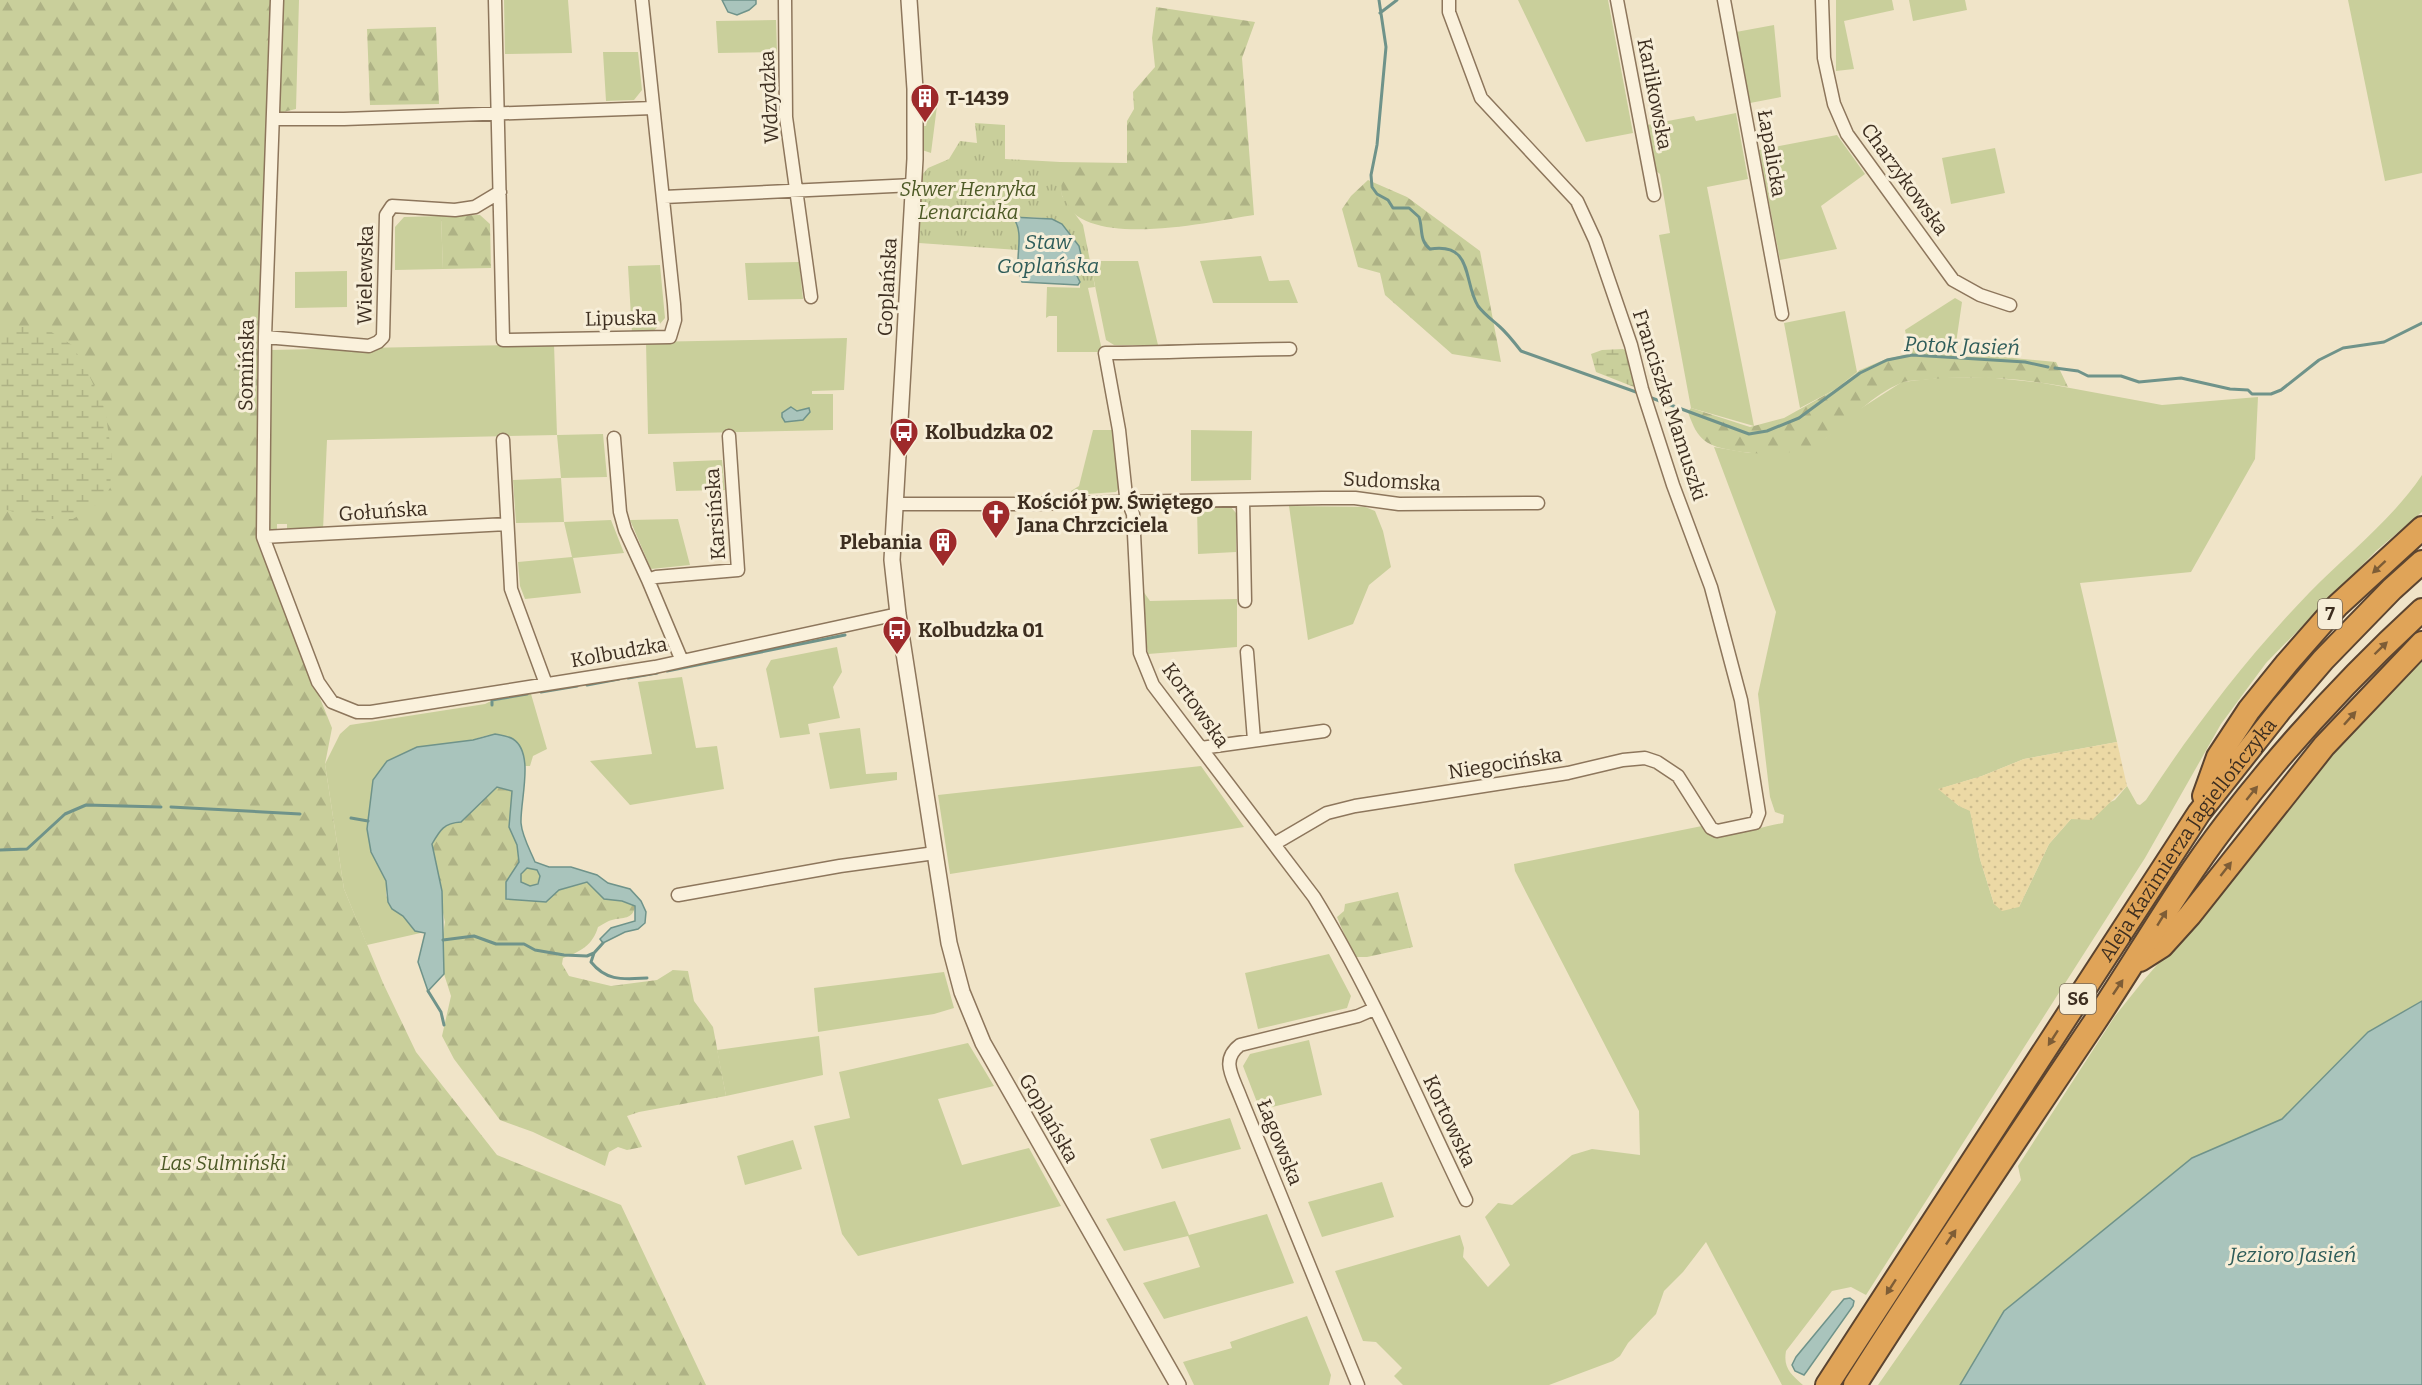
<svg xmlns="http://www.w3.org/2000/svg" width="2422" height="1385" viewBox="0 0 2422 1385" font-family="Bitter,serif">
<defs>
<pattern id="forest-firs" width="22" height="20" patternUnits="userSpaceOnUse" patternTransform="scale(1.5)"><rect width="22" height="20" fill="#c9cf9b"/><path d="M5 1l3.5 6h-7zM16 11l3.5 6h-7z" fill="#aeb285"/></pattern>
<pattern id="wetland-marsh" width="20" height="14" patternUnits="userSpaceOnUse" patternTransform="scale(1.5)"><rect width="20" height="14" fill="#c9cf9b"/><path d="M1 5h8M5 5V1M11 12h8M15 12V8" fill="none" stroke="#aeb285"/></pattern>
<pattern id="sand-dots" width="8" height="8" patternUnits="userSpaceOnUse" patternTransform="scale(1.5)"><rect width="8" height="8" fill="#ecd9a5"/><path d="M2 2h.1M6 6h.1" fill="none" stroke="#cbbb8e" stroke-width="1.8" stroke-linecap="round"/></pattern>
<pattern id="park-tufts" width="24" height="20" patternUnits="userSpaceOnUse" patternTransform="scale(1.5)"><rect width="24" height="20" fill="#c9cf9b"/><path d="M3 7l-1-3M5 7V3M7 7l1-3M15 17l-1-3M17 17v-4M19 17l1-3" fill="none" stroke="#aeb285"/></pattern>
</defs>
<rect width="100%" height="100%" fill="#f0e4c8"/>
<path fill="#c9cf9b" d="M504,0H568L572,53L505,54Z
M1518,0H1608L1633,133L1586,142Z
M1836,0H1892L1894,10L1844,21L1854,69L1836,71Z
M1909,0H1965L1967,10L1913,21Z
M2348,0H2422V173L2385,181Z
M776,20L777,52L718,53L716,21Z
M1774,25L1781,97L1750,103L1736,32Z
M603,52H638L642,90L634,100L606,101Z
M928,97L937,106L931,153L922,150L923,126H926L927,122L923,121V98Z
M1736,113L1748,179L1707,187L1754,426L1691,408L1659,235L1670,233L1660,174L1656,171L1647,125L1694,116L1696,121Z
M1837,135L1865,174L1821,206L1837,249L1780,260L1759,150Z
M1995,148L2005,193L1951,204L1942,158Z
M441,216L443,269L395,270V227L404,217Z
M1261,256L1269,281L1289,280L1298,303H1213L1200,261Z
M1090,261H1138L1158,345H1114L1106,340Z
M799,262L803,299L748,300L745,263Z
M660,265L665,318L653,332L632,333L628,266Z
M347,271V307L295,308V272Z
M1047,287L1088,288L1102,350V365L1098,352H1057V316H1049L1046,318Z
M1955,298L1962,302L1954,357L1910,354L1905,330Z
M1845,311L1857,372L1836,389L1800,408L1784,323Z
M847,338L844,390L812,391V394H833V430L648,434L646,342Z
M554,344L557,435L603,434L607,477L561,478L564,522L611,520L624,553L573,558L581,593L525,599L520,586L518,562L572,557L564,522L516,523L513,480L561,478L557,435L327,440L323,530L287,531V524H277V531L270,532L266,525L270,350Z
M1986,377L2043,383L2162,405L2258,397L2255,459L2191,572L2080,583L2117,742L2024,759L1982,776L1939,789L1959,806L1970,810L1980,859L1994,904L2019,907L2049,844L2071,819L2115,800L2127,786L2137,804L2140,805L2146,800C2194,727 2248,656 2309,593C2347,554 2392,520 2422,475V512L2376,551L2266,663L2221,724L2145,858L1866,1295L1851,1287L1832,1291L1786,1351C1783,1368 1791,1374 1803,1385H1782L1706,1242L1683,1272L1664,1291L1656,1314L1628,1343L1620,1356L1613,1361L1549,1385H1403L1394,1376L1402,1368L1376,1342L1363,1341L1335,1271L1460,1235L1464,1248L1463,1257L1488,1287L1510,1265L1485,1217L1498,1203L1512,1205L1572,1155L1592,1149L1640,1155L1639,1111L1515,871L1514,864L1702,826C1725,842 1757,827 1783,823L1784,815L1775,812L1770,797L1758,694L1776,612L1714,447L1749,453L1826,438L1860,409L1902,382L1938,378Z
M1093,430H1112L1117,446L1119,488L1116,492L1072,495L1071,491L1079,486Z
M1191,430L1252,431L1251,480L1191,481Z
M722,460L725,490L676,491L673,462Z
M1230,506L1236,513V552L1198,554L1197,507Z
M1289,506L1365,507L1375,511L1383,531L1391,567L1369,585L1353,624L1308,640Z
M678,519L690,565L651,569L630,520Z
M1143,591L1150,601L1237,599V647L1148,654L1144,627Z
M837,647L842,672L833,687L840,718L808,724L810,734L780,738L766,669L771,660Z
M2422,657V1001L2368,1032L2282,1119L2192,1158L2004,1311L1960,1385H1878L2021,1180L2018,1166L2115,1016L2143,981L2208,906L2306,781Z
M682,677L696,748L717,746L724,789L630,805L590,761L652,754L638,682Z
M531,694L547,749L533,756L530,766H525C520,736 501,728 473,740L371,852L386,881V895L392,909L403,916L415,931L425,932L367,945L344,889L325,764L340,734L350,725L485,704L489,702Z
M860,728L866,774L897,772V780L830,789L819,733Z
M1201,766L1244,827L950,874L938,795Z
M520 877a10 10 0 1 1 20 0a10 10 0 1 1-20 0Z
M1329,954L1351,996L1347,1008L1258,1029L1245,973Z
M944,972L954,1008L934,1014L818,1032L814,988Z
M819,1036L823,1075L726,1096L717,1050Z
M1309,1040L1322,1095L1260,1110L1243,1066L1250,1054Z
M968,1043L994,1086L938,1099L962,1165L1029,1148L1061,1206L858,1256L842,1234L814,1126L850,1118L839,1072Z
M1230,1118L1241,1149L1162,1169L1150,1139Z
M793,1140L802,1169L745,1185L737,1156Z
M1382,1182L1394,1217L1322,1237L1308,1202Z
M1175,1201L1189,1235L1267,1214L1294,1283L1164,1319L1143,1283L1200,1267L1188,1236L1124,1251L1106,1219Z
M1307,1316L1331,1375L1329,1385H1194L1183,1362L1232,1348L1230,1342Z"/>
<path fill="url(#forest-firs)" d="M0,0H299L296,109L271,115L257,542L332,728L325,764L344,889L383,983L416,1052L497,1155L621,1205L706,1385H0Z
M1156,7L1255,22L1242,58L1254,215C1212,221 1083,252 1063,198C1059,188 1060,173 1060,162L1127,163V121L1134,109L1133,92L1155,67L1152,38Z
M436,27L439,104L370,105L367,29Z
M1368,180L1407,197L1480,251L1501,362L1452,354L1385,295L1380,273L1358,267L1342,209L1351,196Z
M480,215L490,224L491,268L443,269L441,216Z
M1910,354L1954,357L1992,356L2056,362L2068,387C2020,378 1971,375 1923,380C1916,381 1907,380 1901,383C1872,395 1852,419 1828,437C1802,456 1766,456 1736,451C1706,446 1698,441 1688,412L1691,408L1750,427L1784,418L1836,389L1860,370L1886,359Z
M497,787L512,791L509,827L517,845L519,862L506,882L546,902L559,890L587,882L604,899L622,901L635,906C633,920 623,917 612,920C607,921 602,925 598,927C593,945 580,952 563,958L562,964L569,976L611,986L657,980L673,970L688,971L694,1001L713,1027L726,1096L639,1112L627,1116L642,1147L627,1150L618,1147L609,1152L605,1166L533,1132L500,1120L454,1059L442,1036L451,996L444,974L443,934L445,922C442,907 430,853 433,843C438,829 447,823 461,822Z
M1398,892L1413,947L1367,957H1354L1337,917L1344,911L1345,904Z"/>
<path fill="url(#wetland-marsh)" d="M20,326L45,328L72,345L86,369L105,409L112,457L110,488L101,502L73,519H39L0,508V332Z
M1623,349L1628,352L1636,384L1634,387L1596,372L1591,354L1602,350Z"/>
<path fill="url(#sand-dots)" d="M2117,742L2127,786L2092,820L2071,819L2049,844L2019,907L2002,911L1994,904L1980,859L1970,811L1959,806L1938,789L1982,776L2024,759Z"/>
<path fill="url(#park-tufts)" d="M975,123L1005,125V159L1060,162L1062,196L1083,225L1095,287L1080,289V282L1076,277L1079,246C1057,214 1050,218 1014,217L1020,232L1018,250L919,243L922,175L928,168L949,159L960,141L977,143Z"/>
<path fill="#a9c4bc" stroke="#6f938a" stroke-width="1.5" fill-rule="evenodd" d="M722,0H756V4L749,10L737,15L728,12Z
M1013,217L1052,219L1062,224L1079,246L1082,259L1076,274L1080,282L1078,285L1022,282C1011,261 1027,237 1013,217Z
M791,407L797,411L809,408L810,412L803,420L785,422L782,417V413Z
M495,734C500,735 508,736 513,739C535,753 520,800 521,823C522,836 530,850 535,862L549,867H571L597,875L608,883L630,889L641,901L646,912L645,923L638,929L625,932L603,943L600,939L611,928L635,921V906L622,901L604,899L587,882L559,890L546,902L506,899V882L519,862L517,845L509,827L512,791L497,787L461,822C444,823 440,830 432,844L442,891L444,974L428,991L418,962L425,933L415,931L403,916L392,909L388,902L386,881L371,852L367,829L373,780L387,761L417,747L473,740ZM527,868L537,870L540,876L538,884L530,886L521,882V874Z
M2422,1001V1385H1960L2004,1311L2192,1158L2282,1119L2368,1032Z
M1850,1298L1854,1301L1853,1306L1807,1371L1804,1375L1795,1371L1792,1365L1796,1357L1844,1299Z"/>
<g fill="none" stroke-linecap="round" stroke-linejoin="round">
<path stroke="#6f938a" stroke-width="3" d="M1379,0L1386,47L1377,145L1371,175L1372,187L1377,194L1388,200L1393,208H1409L1419,217C1423,228 1419,241 1430,249C1474,242 1463,282 1478,306C1484,314 1491,319 1499,326C1507,333 1514,342 1521,351L1636,392
M1380,13L1397,0
M2055,368L2078,371L2088,376H2121L2139,382L2181,378L2230,389L2248,390L2252,394H2271L2281,390L2319,360L2343,348L2384,342L2422,323
M1649,397L1749,434L1767,431L1799,418L1860,373L1887,360L1912,355L2025,362L2048,367
M667,671L845,635
M628,678L657,673
M587,685L619,679
M541,692L577,686
M492,705V700L527,694
M171,807L300,814
M351,818L368,821
M0,850L27,849L65,814L86,805L161,807
M443,940L474,936L496,944H524L535,950L564,955L587,956L594,953
M603,943L594,953L591,962C607,982 624,979 647,978
M428,991L441,1012L444,1025"/>
<g stroke="#8d765c" stroke-width="15">
<path id="minor" d="M277,0L265,337L263,537L318,682L332,702L357,712H371L655,667L898,614
M495,0L503,340L670,337L675,320L674,304L642,0
M785,0L786,117L811,297
M1617,0L1654,195
M1724,0L1782,314
M1822,0L1824,58L1834,104L1847,134L1953,280L1980,295L2010,305
M274,119H344L653,108
M664,197L914,185
M265,337L369,346L378,342L383,337L386,215L392,206L455,210L475,207L500,192
M1290,349C1228,349 1167,353 1105,353L1119,430L1126,496L1133,514L1140,653L1153,685L1314,897C1373,993 1417,1099 1466,1200
M614,438L620,512L625,530L648,580
M503,440L511,589L546,684
M1243,501L1245,601
M895,504H1028L1322,498H1355L1399,504L1538,503
M263,537L507,524
M1247,652L1254,740
M682,661L648,580L656,577L738,570L729,436
M1201,748L1324,731
M1274,844L1327,813L1355,806L1568,773L1623,760L1645,758L1657,762L1678,776L1711,828L1717,831L1755,823L1759,813L1741,700L1711,587L1673,485L1642,389L1631,345L1595,240L1577,201L1481,98L1449,12V0
M678,895L840,866L935,853
M1358,1385L1240,1096C1233,1077 1220,1060 1240,1045L1358,1016L1374,1009"/>
</g>
<g stroke="#8d765c" stroke-width="18">
<path id="tertiary" d="M909,0L915,89V159L892,560L898,614L949,943L962,992L983,1043L1178,1385"/>
</g>
<g stroke="#5b4430" stroke-width="26">
<g id="motorway">
<path d="M2204,796L2218,757L2249,710L2287,663L2337,606L2422,528"/>
<path d="M2140,960L2162,946L2190,915L2324,746L2422,643"/>
<path id="s1" d="M1827,1385L2199,813L2281,709L2323,660L2392,589L2422,562"/>
<path d="M1855,1385C1932,1264 2012,1145 2092,1026C2137,959 2177,888 2226,824C2285,747 2350,676 2422,610"/>
</g>
</g>
<use href="#minor" stroke="#faf1dc" stroke-width="12"/>
<use href="#tertiary" stroke="#faf1dc" stroke-width="15"/>
<use href="#motorway" stroke="#e0a458" stroke-width="22"/>
</g>
<defs><path id="oneway-solid" d="M-6-.8H1V-3.2L6.5 0L1 3.2V.8H-6Z" transform="scale(1.5)"/></defs>
<g fill="#7e5d36">
<use href="#oneway-solid" transform="translate(2379 567) rotate(137)"/>
<use href="#oneway-solid" transform="translate(2381 648) rotate(-44)"/>
<use href="#oneway-solid" transform="translate(2350 718) rotate(-48)"/>
<use href="#oneway-solid" transform="translate(2252 793) rotate(-51)"/>
<use href="#oneway-solid" transform="translate(2226 869) rotate(-52)"/>
<use href="#oneway-solid" transform="translate(2162 918) rotate(-58)"/>
<use href="#oneway-solid" transform="translate(2118 987) rotate(-56)"/>
<use href="#oneway-solid" transform="translate(2053 1038) rotate(123)"/>
<use href="#oneway-solid" transform="translate(1951 1237) rotate(-56)"/>
<use href="#oneway-solid" transform="translate(1891 1287) rotate(123)"/>
</g>
<defs>
<g id="building-pin" transform="scale(1.5)"><path d="M0 17L-7.5 6A9.5 9.5 0 1 1 7.5 6Z" fill="#9e2a2b" stroke="#f7eed8"/><path d="M-4-6H4V6H1V3H-1V6H-4ZM-2.5-4.3h1.7v1.8h-1.7ZM.8-4.3h1.7v1.8H.8ZM-2.5-1h1.7V.8h-1.7ZM.8-1h1.7V.8H.8Z" fill="#fff"/></g>
<g id="bus-pin" transform="scale(1.5)"><path d="M0 17L-7.5 6A9.5 9.5 0 1 1 7.5 6Z" fill="#9e2a2b" stroke="#f7eed8"/><path d="M-5-6H5V4H4V6H2V4H-2V6H-4V4H-5ZM-3.5-4V0h7V-4ZM-3.5 1.2v1.5H-2V1.2ZM2 1.2v1.5H3.5V1.2Z" fill="#fff"/></g>
<g id="church-pin" transform="scale(1.5)"><path d="M0 17L-7.5 6A9.5 9.5 0 1 1 7.5 6Z" fill="#9e2a2b" stroke="#f7eed8"/><path d="M-1.2-6h2.4v3.5h3.3v2.4h-3.3V6h-2.4V-.1h-3.3v-2.4h3.3Z" fill="#fff"/></g>
</defs>
<g fill-rule="evenodd">
<use href="#building-pin" x="925" y="98"/>
<use href="#bus-pin" x="904" y="432"/>
<use href="#church-pin" x="996" y="514"/>
<use href="#building-pin" x="943" y="542"/>
<use href="#bus-pin" x="897" y="630"/>
</g>
<g text-anchor="middle" dominant-baseline="central" stroke-width="6" stroke-linejoin="round" paint-order="stroke">
<g fill="#f7eed8" stroke="#756857" stroke-width="1.5">
<rect x="2318" y="599" width="24" height="30" rx="4.5"/>
<rect x="2060" y="984" width="36" height="30" rx="4.5"/>
</g>
<g font-size="18" font-weight="bold" fill="#3d2e20">
<text x="2330" y="614">7</text>
<text x="2078" y="999">S6</text>
</g>
<g font-size="20" fill="#3d2e20" stroke="#f7eed8">
<text transform="translate(1655 94) rotate(79)">Karlikowska</text>
<text transform="translate(769 97) rotate(-93)">Wdzydzka</text>
<text transform="translate(1772 153) rotate(80)">Łapalicka</text>
<text transform="translate(1905 179) rotate(54)">Charzykowska</text>
<text transform="translate(365 275) rotate(-89)">Wielewska</text>
<text transform="translate(887 287) rotate(-87)">Goplańska</text>
<text transform="translate(621 318) rotate(-1)">Lipuska</text>
<text transform="translate(246 365) rotate(-89)">Somińska</text>
<text transform="translate(1670 405) rotate(72)">Franciszka Mamuszki</text>
<text transform="translate(1392 481) rotate(3)">Sudomska</text>
<text transform="translate(383 511) rotate(-4)">Gołuńska</text>
<text transform="translate(715 514) rotate(-94)">Karsińska</text>
<text transform="translate(619 652) rotate(-10)">Kolbudzka</text>
<text transform="translate(1196 705) rotate(54)">Kortowska</text>
<text transform="translate(1505 763) rotate(-9)">Niegocińska</text>
<text stroke="none"><textPath href="#s1" startOffset="654">Aleja Kazimierza Jagiellończyka</textPath></text>
<text transform="translate(1049 1118) rotate(60)">Goplańska</text>
<text transform="translate(1450 1121) rotate(65)">Kortowska</text>
<text transform="translate(1280 1142) rotate(68)">Łagowska</text>
</g>
<g font-size="20" font-weight="bold" fill="#3d2e20" stroke="#f7eed8" text-anchor="start">
<text x="946" y="98">T-1439</text>
<text x="925" y="432">Kolbudzka 02</text>
<text x="1017" y="502">Kościół pw. Świętego<tspan x="1017" dy="23">Jana Chrzciciela</tspan></text>
<text x="922" y="542" text-anchor="end">Plebania</text>
<text x="918" y="630">Kolbudzka 01</text>
</g>
<g font-size="20" font-style="italic" fill="#4d5a26" stroke="#f7eed8">
<text x="968" y="189">Skwer Henryka<tspan x="968" dy="23">Lenarciaka</tspan></text>
<text x="223" y="1163">Las Sulmiński</text>
</g>
<g font-size="21" font-style="italic" fill="#2f5d5a" stroke="#f7eed8">
<text x="1048" y="242">Staw<tspan x="1048" dy="24">Goplańska</tspan></text>
<text transform="translate(1962 346) rotate(2)">Potok Jasień</text>
<text x="2293" y="1255">Jezioro Jasień</text>
</g>
</g>
</svg>
